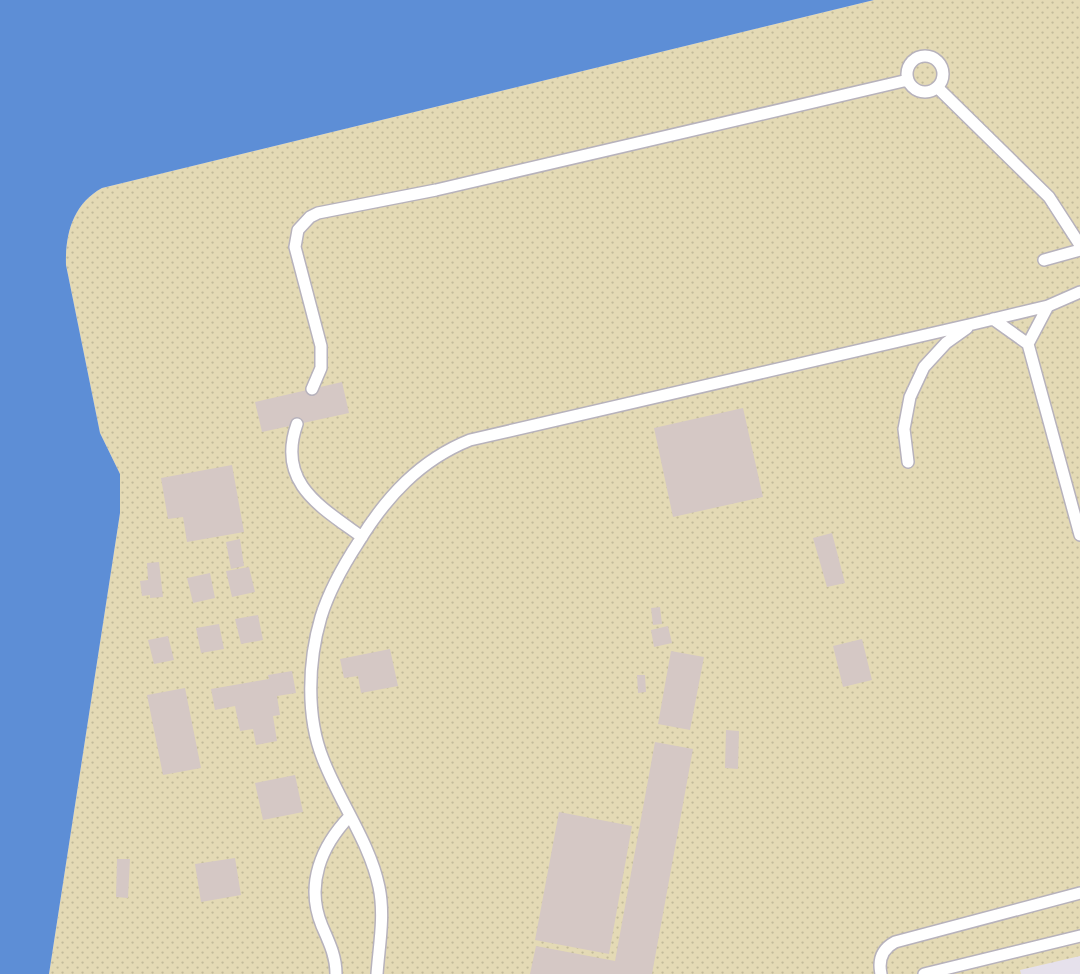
<svg xmlns="http://www.w3.org/2000/svg" width="1080" height="974" viewBox="0 0 1080 974" font-family="Figtree,sans-serif">
<defs>
<pattern id="sand-dots" width="8" height="8" patternUnits="userSpaceOnUse" patternTransform="scale(1.25)"><rect width="8" height="8" fill="#e4dab5"/><path d="M2 2h.1M6 6h.1" fill="none" stroke="#c2ba9a" stroke-width="1.8" stroke-linecap="round"/></pattern>
</defs>
<rect width="100%" height="100%" fill="#e6e1ec"/>
<path fill="url(#sand-dots)" d="M874,0H1080V956L1020,970L1021,974H49L120,513V474L100,433L66,265C65,234 73,204 102,188Z"/>
<path fill="#5d8ed6" d="M0,0H874L102,188C73,204 65,234 66,265L100,433L120,474V513L49,974H0Z"/>
<path fill="#d5c8c5" d="M342,382L349,413L262,432L255,402Z
M743,408L763,497L673,517L654,428Z
M232,465L244,532L187,542L183,517L168,519L161,478Z
M832,533L845,583L827,587L813,538Z
M240,539L244,566L231,569L226,542Z
M159,562L163,597L150,598V595L142,596L140,581L148,580L147,563Z
M249,567L255,592L232,597L226,571Z
M210,573L215,598L193,603L187,578Z
M660,607L662,624L653,625L651,608Z
M258,615L263,640L241,644L235,619Z
M219,624L224,649L201,653L196,628Z
M668,626L672,643L654,647L651,630Z
M168,636L174,660L154,664L148,640Z
M862,639L872,680L843,687L833,646Z
M390,649L398,686L361,693L358,676L344,678L340,659Z
M671,651L704,657L690,730L658,724Z
M292,671L296,693L277,696L280,715L273,716L277,741L256,745L253,729L240,731L235,706L215,710L211,689L269,679L268,675Z
M637,675H645L646,692L638,693Z
M185,688L201,768L163,775L147,695Z
M726,730L739,731L738,769L725,768Z
M655,742L693,749L652,974H530L536,946L615,961Z
M295,775L303,812L263,820L255,783Z
M559,812L632,826L609,954L535,940Z
M235,858L241,895L201,902L195,864Z
M117,859H130L128,898L116,897Z"/>
<g fill="none" stroke-linecap="round" stroke-linejoin="round">
<g stroke="#b7b2bc" stroke-width="14">
<path id="lane" d="M907 74a18 18 0 1 1 36 0a18 18 0 1 1-36 0Z
M938,88L1049,197L1080,245
M1044,260L1080,250
M993,319L1028,344L1080,535
M1028,344L1048,306
M312,389L321,368V346L295,247L298,230L310,217L318,213L436,190L908,80
M297,424C276,483 321,507 362,537
M908,462L904,429L910,397L924,367L946,343L967,328
M336,974C336,956 329,942 322,926C305,885 321,846 350,816
M377,974C379,945 385,916 379,887C370,843 339,801 323,759C306,717 308,661 321,617C329,591 343,566 358,543C386,497 420,460 470,440L973,324L1048,306L1080,292
M881,974C878,960 882,949 895,942L1080,893
M924,974L1080,936"/>
</g>
<use href="#lane" stroke="#fff" stroke-width="11"/>
</g>
</svg>
